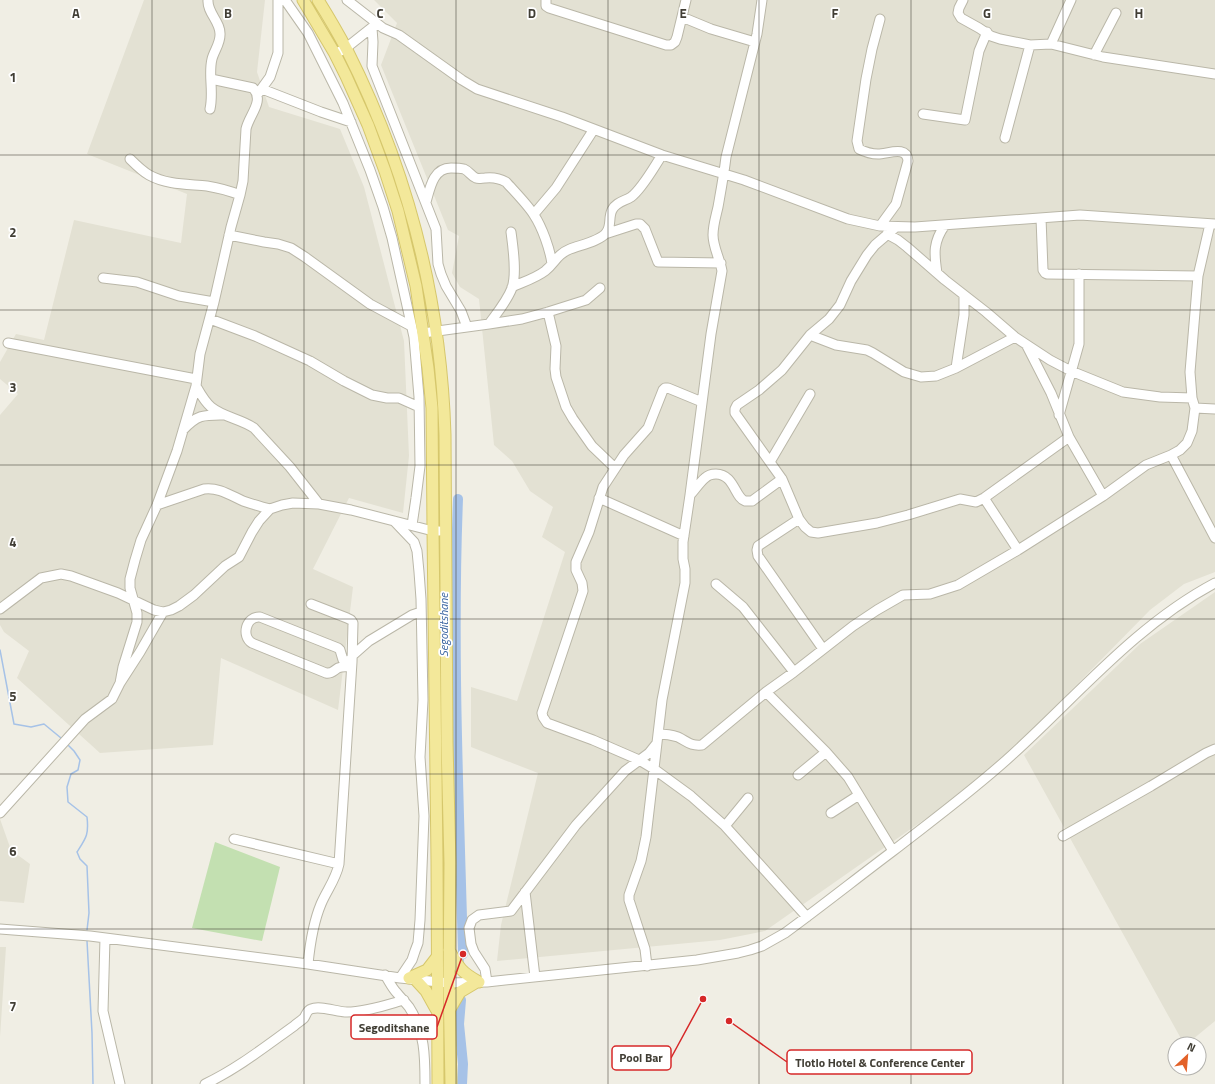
<svg xmlns="http://www.w3.org/2000/svg" width="1215" height="1084" viewBox="0 0 1215 1084" font-family="'Titillium Web',sans-serif">
<rect width="100%" height="100%" fill="#f0eee4"/>
<path fill="#e3e1d3" d="M144,0H265L257,72L269,107L340,129L364,187L404,341L409,456L403,513L349,498L313,569L353,587L338,710L221,658L213,745L100,753L17,678L29,651L4,632L0,625V415L18,394L0,379V362L16,334L44,340L74,220L181,243L187,194L87,154Z
M374,0H1215V572L1184,584L1150,610L988,775L765,931L720,940L497,961L501,925L538,773L471,747V687L517,701L565,552L542,537L553,507L530,491L512,461L494,445L479,299L460,287L452,273L459,236L448,230L381,65L397,23Z
M1215,592V1021L1187,1044H1184L1024,755L1140,644Z
M0,819L11,850L30,864L24,903L0,901Z
M0,947H6L0,1037Z"/>
<path fill="#c3e0b1" d="M215,842L280,867L262,941L192,928Z"/>
<g fill="none" stroke-linecap="round" stroke-linejoin="round">
<path stroke="#a6c2e7" stroke-width="1.5" d="M0,650L14,724L31,727L44,724L61,738
M67,744L74,751L80,760L78,770L71,774L67,787L68,802L87,817C89,835 86,838 77,852L80,859L87,866L89,913L87,930
M87,941L92,1033L93,1084
M463,964V954"/>
<path stroke="#a6c2e7" stroke-width="10" d="M458,499C452,650 459,803 463,954
M461,1000L459,1024L463,1064L462,1084"/>
<g stroke="#bab7a8" stroke-width="11">
<path id="minor" d="M208,0C207,13 221,22 220,35C220,44 214,51 212,59C208,75 214,91 210,109
M285,0L308,33L343,103L370,170L383,207L392,238L414,337L419,397L420,466L416,498L412,525
M347,0L383,28L399,35L462,80L477,89L562,117L662,155L744,180L848,219L880,226L915,227L1080,215L1215,224
M546,0V6L549,8L666,45H671L675,42L677,37L686,0
M963,0L959,8L958,13L961,18L979,28L991,36L1000,39L1030,45L1051,44L1103,57L1215,74
M682,17L711,29L755,42
M372,28L373,42L372,66L436,229L438,264L441,274L446,286L461,311L467,327
M1051,44L1071,0
M335,54L346,48L375,25
M1094,55L1116,13
M211,79L253,88C265,101 249,115 246,129L243,181L240,195L231,227L214,302L200,354L196,386C200,393 204,401 211,407C223,417 241,419 254,428L290,467L319,504
M262,89L321,112L351,122
M257,95L270,77L278,53V0
M923,114L965,120L979,51L987,32
M1005,138L1030,45
M130,159C136,165 142,171 149,175C167,185 188,184 207,186C219,188 230,191 240,195
M426,202C430,188 433,168 451,168C456,168 460,168 464,169C469,171 471,176 476,178C479,179 482,178 485,178C493,177 499,178 506,182C514,191 528,205 534,215C542,227 550,249 552,264
M534,214L556,188L594,129
M1041,218L1043,270L1045,273L1047,274L1198,276
M880,226L896,204L908,161C907,145 888,154 878,154C871,154 865,152 859,149L857,141L866,79L872,49L880,19
M896,227L875,245L867,255L851,281L840,305L829,319L810,335L782,370L759,390L737,405L735,409V413L782,479L799,519L805,527L811,532L818,533L877,523L908,515L960,499L976,502L984,498L1069,437
M605,234L636,224H640L645,229L658,262L721,263
M887,234L898,240L907,247L945,280L986,312L1015,337L1050,360L1071,371L1123,392L1160,397L1192,398
M229,235L264,242L278,244L291,248L305,257L370,304L411,326
M937,273C934,253 933,242 945,225
M103,278L137,282L179,296L214,302
M512,287C523,282 536,278 545,271C556,262 556,255 570,249C580,245 600,241 606,233C612,226 608,218 612,210C616,202 625,201 631,197C642,189 654,167 662,155
M548,312L556,346L555,369L556,377L566,407L573,419L592,446L615,468
M210,319L255,336L310,361L344,381L372,395L387,398H399L419,407
M489,324C497,313 507,301 512,288C517,274 513,247 511,232
M423,333L489,324L522,319L548,312L586,300L600,288
M810,335L836,345L867,350L873,353L904,372L921,377L936,376L956,368L1015,337
M8,343L196,379
M1027,346L1051,393L1069,437L1103,496
M956,368L964,315V295
M702,402L668,388H665L663,390L648,428L624,455L603,487L589,532L576,562V570L582,583L583,591L542,713L543,717L547,723L593,740L639,760L654,769L691,796L725,826
M1195,408L1215,409
M1059,415L1079,344V274
M183,430C198,414 204,415 224,415
M1171,455L1215,538
M770,462L810,394
M690,495C695,490 699,483 705,478C708,475 712,474 716,474C734,474 735,498 745,501C746,501 751,501 752,501L782,479
M599,498L684,536
M984,498L1018,550
M157,505L204,489C218,487 230,495 243,501C252,504 261,507 270,509
M799,519L758,546L757,550L758,556L823,649
M394,521L414,542L417,551L419,572L421,599L423,700L420,757L424,816L420,920L418,943L415,951L412,960L400,978
M716,584L743,607L794,672
M0,609L41,578L61,574L71,576L118,593L154,610L163,612L171,610L179,606L194,595L225,566L239,557L252,532L259,521L270,509L282,505L293,503L319,504L351,510L433,531H439
M352,656L369,641L412,615L421,612
M351,667C347,667 342,666 338,668C333,671 332,674 326,673L252,643C241,636 246,616 260,617L338,648L340,650L343,660L352,662
M120,683L123,667L137,622V613L130,588V579L135,560L141,540L157,505L177,451L196,386
M766,692L826,752L848,777L893,851
M658,734C665,734 672,735 678,737C688,742 690,746 702,745L766,692L794,672L853,626L877,610L903,595L930,594L958,585L1018,550L1103,496L1146,465L1171,455L1180,450L1187,443L1192,431L1195,408L1192,398L1190,372L1198,276L1210,224
M798,775L826,752
M748,798L725,826L807,917
M0,813L85,719L112,699L120,683L140,652L163,612
M831,813L859,795
M1063,836L1151,786L1206,753L1215,749
M234,839L339,864
M525,892L535,977
M0,929L90,936L308,964L400,978L449,983L487,982L697,960L738,953L750,950L762,946L785,933C822,906 857,878 893,851C934,819 975,789 1013,754C1078,695 1136,625 1215,583
M105,938L103,1011L120,1084
M308,964C310,944 313,923 321,904C327,890 336,879 339,864L352,662L353,623L351,620L347,618L311,604
M647,966L645,949L629,900V895L641,861L646,837L662,700L685,583V569L683,559V542L690,495L711,334L722,271C720,259 713,247 713,235C713,225 716,216 718,207C721,190 724,174 726,157L757,34L762,0
M385,975C389,981 392,988 397,993C401,998 405,1002 409,1007C425,1032 425,1056 425,1084
M487,982L485,969L474,952L471,944L469,928L472,920L479,915L511,911L576,825L625,771L649,753L657,743
M205,1084C237,1069 266,1046 294,1026C297,1023 301,1021 304,1018C306,1015 307,1010 311,1009C320,1005 337,1012 347,1012C366,1012 386,1005 404,1000"/>
</g>
<g stroke="#d6c76c" stroke-width="13">
<path id="major" d="M303,0L335,54L346,76L368,125L385,171L398,211L416,286L428,368L432,408L433,531L437,860L438,1084
M318,0C328,16 338,33 347,50C408,171 441,299 445,435L447,743L450,863L449,983L451,1084
M449,950C459,968 461,972 479,982
M409,978L427,970L437,957
M415,979L426,991L436,1009
M450,1009L460,992L475,983"/>
</g>
<use href="#minor" stroke="#fff" stroke-width="9"/>
<use href="#major" stroke="#f3e89a" stroke-width="11"/>
</g>
<path fill="none" stroke="#413e35" stroke-width="1" stroke-opacity="0.55" d="M152,0V1084M304,0V1084M456,0V1084M608,0V1084M759,0V1084M911,0V1084M1063,0V1084M0,155H1215M0,310H1215M0,465H1215M0,619H1215M0,774H1215M0,929H1215"/>
<g text-anchor="middle" dominant-baseline="central" stroke-width="3.5" stroke-linejoin="round" paint-order="stroke">
<g font-size="12" font-style="italic" fill="#3a65a1" stroke="#fff">
<text transform="translate(443 625) rotate(-90)">Segoditshane</text>
</g>
</g>
<g font-size="13" text-anchor="middle" font-weight="bold" fill="#413e35" stroke="#fff" stroke-width="3.5" stroke-linejoin="round" paint-order="stroke">
<text x="76" y="18">A</text>
<text x="228" y="18">B</text>
<text x="380" y="18">C</text>
<text x="532" y="18">D</text>
<text x="683" y="18">E</text>
<text x="835" y="18">F</text>
<text x="987" y="18">G</text>
<text x="1139" y="18">H</text>
<text x="13" y="82">1</text>
<text x="13" y="237">2</text>
<text x="13" y="392">3</text>
<text x="13" y="547">4</text>
<text x="13" y="701">5</text>
<text x="13" y="856">6</text>
<text x="13" y="1011">7</text>
</g>
<path fill="none" stroke="#d62828" stroke-width="1.5" d="M463 954L437 1027M703 999L671 1058M729 1021L787 1062"/>
<g fill="#d62828" stroke="#fff" stroke-width="1.5">
<circle cx="463" cy="954" r="4"/>
<circle cx="703" cy="999" r="4"/>
<circle cx="729" cy="1021" r="4"/>
</g>
<g fill="#fff" stroke="#d62828" stroke-width="1.5">
<rect x="351" y="1015" width="86" height="24" rx="4"/>
<rect x="612" y="1046" width="59" height="24" rx="4"/>
<rect x="787" y="1050" width="185" height="24" rx="4"/>
</g>
<g font-size="12" text-anchor="middle" font-weight="bold" fill="#413e35">
<text x="394" y="1032">Segoditshane</text>
<text x="641" y="1062">Pool Bar</text>
<text x="880" y="1067">Tlotlo Hotel &amp; Conference Center</text>
</g>
<g transform="translate(1187 1056) rotate(26)"><circle r="19" fill="#ffffff" stroke="#b3b2ae"/>
<path d="M0-3L7 15L0 10L-7 15Z" fill="#e36229"/>
<text y="-6" font-size="11" font-weight="bold" text-anchor="middle" fill="#413e35">N</text>
</g>
</svg>
